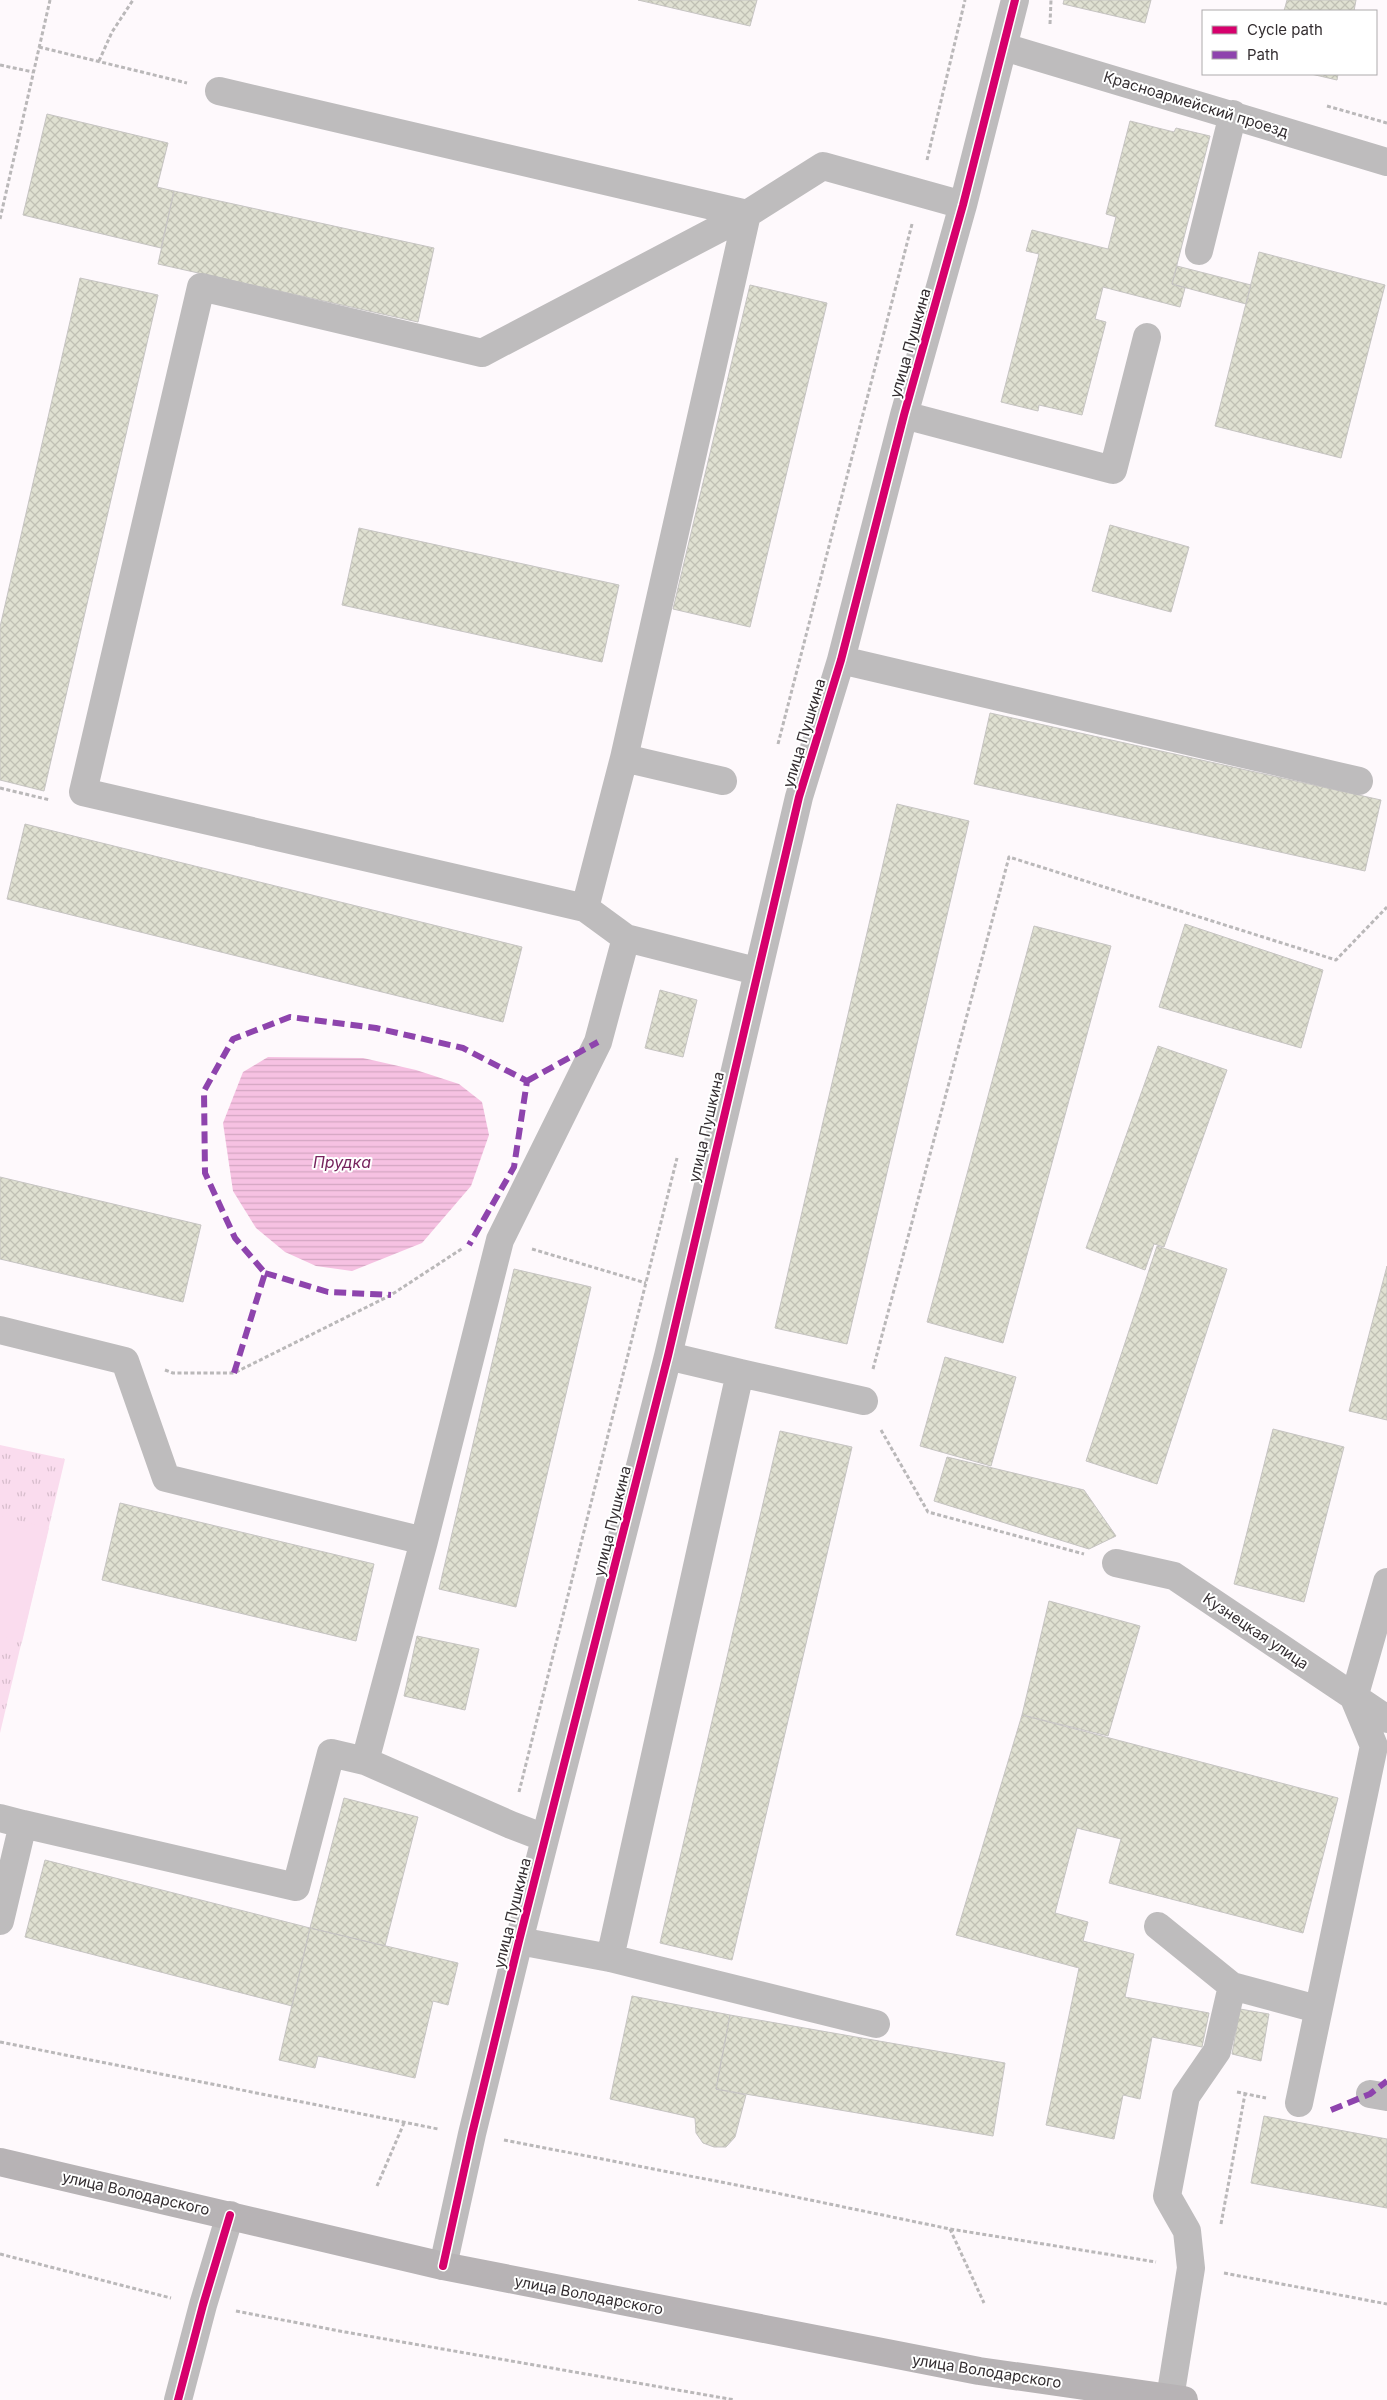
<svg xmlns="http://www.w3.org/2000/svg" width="1387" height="2400" viewBox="0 0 1387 2400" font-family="Inter,sans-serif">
<defs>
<pattern id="park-tufts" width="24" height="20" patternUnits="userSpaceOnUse" patternTransform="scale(1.25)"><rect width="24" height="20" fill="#fadcee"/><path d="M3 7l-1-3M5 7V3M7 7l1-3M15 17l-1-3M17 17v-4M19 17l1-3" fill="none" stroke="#d7bdcc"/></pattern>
<pattern id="water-rules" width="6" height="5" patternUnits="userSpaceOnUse" patternTransform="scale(1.25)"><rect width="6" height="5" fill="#f6c1e2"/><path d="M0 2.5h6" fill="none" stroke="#d3a6c2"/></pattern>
<pattern id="building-cross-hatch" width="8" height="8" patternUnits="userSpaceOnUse" patternTransform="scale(1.25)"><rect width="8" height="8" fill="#dfe0d1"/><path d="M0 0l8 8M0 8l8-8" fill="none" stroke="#c0c0b4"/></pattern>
</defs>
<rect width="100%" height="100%" fill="#fef9fc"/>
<path fill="url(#park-tufts)" d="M0,1445L65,1459L0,1733Z"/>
<path fill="#fadcee" d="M0,1516L49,1528L22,1642L0,1636Z"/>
<path fill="url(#water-rules)" d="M268,1057L363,1058L416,1070L459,1084L482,1102L489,1135L471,1186L422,1243L352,1271L316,1266L285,1252L256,1228L233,1191L223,1123L243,1072Z"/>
<path fill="url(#building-cross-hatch)" stroke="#c6c4c2" d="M638,0H757L750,26Z
M1064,0H1151L1145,23L1063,4Z
M1287,0H1356L1354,11H1284Z
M1311,74H1338L1337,80Z
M47,114L168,143L157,187L174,191L161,248L23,215Z
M1130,121L1174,132L1176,128L1210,136L1172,284L1185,288L1180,307L1103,287L1095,319L1106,322L1082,415L1039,405L1038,411L1001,402L1039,254L1026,251L1032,230L1108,249L1116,217L1106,214Z
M174,191L434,248L418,322L158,264Z
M1259,252L1385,285L1341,458L1215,426Z
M1177,266L1251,285L1246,304L1172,284Z
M80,278L158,295L44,791L0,780V627Z
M750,285L827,303L750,627L673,609Z
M1110,525L1189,547L1171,612L1092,591Z
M359,528L619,585L602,662L342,605Z
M990,713L1381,800L1365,871L974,784Z
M897,804L969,821L847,1344L775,1328Z
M25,824L522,947L503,1022L7,899Z
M1185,924L1323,970L1301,1048L1159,1007Z
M1034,926L1111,946L1003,1343L927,1322Z
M660,990L697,1000L683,1057L645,1048Z
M1158,1046L1227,1070L1164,1247L1154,1244L1145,1270L1086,1248Z
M0,1177L201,1225L183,1302L0,1259Z
M1157,1246L1227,1269L1157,1484L1086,1461Z
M1387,1266V1420L1349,1411Z
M514,1269L591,1287L516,1607L439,1589Z
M945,1357L1016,1377L991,1466L920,1446Z
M1273,1429L1344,1447L1304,1602L1234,1584Z
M780,1431L852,1447L732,1960L660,1943Z
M947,1457L1084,1490L1116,1536L1089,1549L934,1501Z
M120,1503L374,1564L356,1641L102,1580Z
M1049,1601L1140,1626L1108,1736L1022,1715Z
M417,1636L479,1649L465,1710L404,1696Z
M1022,1715L1338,1798L1303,1933L1109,1883L1121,1839L1077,1828L1055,1913L1088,1922L1083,1941L1134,1954L1125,1997L1209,2013L1202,2047L1152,2037L1140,2099L1123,2095L1114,2139L1046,2125L1079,1968L956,1935Z
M344,1798L418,1817L385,1946L310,1928Z
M45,1860L310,1928L292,2006L25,1937Z
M310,1928L458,1963L448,2005L433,2001L415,2078L318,2056L315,2068L279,2060Z
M632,1996L730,2015L716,2089L746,2095L735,2137L726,2147H714L703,2143L696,2133L695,2118L610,2099Z
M1240,2009L1269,2014L1261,2061L1232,2054Z
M730,2015L1005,2063L993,2136L716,2089Z
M1264,2116L1387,2139V2208L1251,2183Z"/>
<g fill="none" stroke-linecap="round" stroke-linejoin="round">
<path stroke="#bab8b9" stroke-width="3" stroke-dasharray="4 2.5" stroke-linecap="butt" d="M1050,24L1051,0
M39,47L187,83
M99,61L112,32L133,0
M0,65L33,72
M1327,106L1387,123
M927,160L965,0
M0,219L50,0
M778,744L912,224
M0,788L50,800
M532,1249L646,1283
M873,1369L1009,857L1336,960L1387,907
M165,1370L173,1373H234L391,1295L463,1248
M881,1430L928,1512L1084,1554
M519,1792L677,1158
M0,2042L438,2129
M1237,2092L1266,2098
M504,2140L762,2190L950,2229L1156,2262
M377,2186L404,2123
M1221,2224L1245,2094
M950,2229L984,2303
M0,2254L171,2298
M1224,2273L1387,2304
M236,2311L345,2332L735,2400"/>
<path stroke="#bebcbd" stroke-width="28" d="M1004,47L1387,162
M219,91L747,214L823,166L963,205
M747,214L482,353L201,287L83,792L585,908L626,938L756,971
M1199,251L1233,114
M904,415L1113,470L1147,337
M841,660L1359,781
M624,758L723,781
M585,908L624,758L747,214
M0,1330L125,1361L166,1478L424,1541L365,1761
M740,1373L864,1401
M424,1541L500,1240L598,1042L626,938
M1116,1563L1174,1576L1387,1719
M0,1818L23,1824L0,1921
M23,1824L296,1887L331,1753L365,1761L511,1825L545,1838
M1158,1926L1232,1986L1317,2009
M519,1941L610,1958L876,2024
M610,1958L740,1373L668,1356
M1370,2094L1387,2097
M1299,2103L1374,1746L1354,1698L1387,1582
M443,2266L472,2134L519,1941L668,1356L799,797L841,660L904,415L963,205L1015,0
M1170,2398L1191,2268L1187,2231L1167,2196L1186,2096L1217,2051L1232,1986
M178,2400L203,2305L230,2215"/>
<path stroke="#b7b3b5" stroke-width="28" d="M0,2162L443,2266L979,2371L1184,2400"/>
<path stroke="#8e44ad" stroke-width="6" stroke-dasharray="12 6" stroke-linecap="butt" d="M527,1081L598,1042
M265,1273L328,1292L391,1295
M234,1373L265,1273L235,1238L205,1173L204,1091L233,1039L290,1017L376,1028L463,1048L527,1081L514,1167L469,1245
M1331,2110L1370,2094L1387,2081"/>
<g stroke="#fff" stroke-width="11">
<path id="cycleway" d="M443,2266L472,2134L519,1941L668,1356L799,797L841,660L904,415L963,205L1015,0
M178,2400L203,2305L230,2215"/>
</g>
<use href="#cycleway" stroke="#d6006c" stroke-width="8"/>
</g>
<g text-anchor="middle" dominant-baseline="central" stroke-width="4" stroke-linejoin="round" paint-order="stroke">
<g font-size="15" fill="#332d30" stroke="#fff">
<text transform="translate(1196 104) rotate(17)">Красноармейский проезд</text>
<text transform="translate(910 343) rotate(-74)">улица Пушкина</text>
<text transform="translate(804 733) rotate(-73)">улица Пушкина</text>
<text transform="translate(706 1127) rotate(-77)">улица Пушкина</text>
<text transform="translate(612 1521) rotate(-76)">улица Пушкина</text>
<text transform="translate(1256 1631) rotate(34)">Кузнецкая улица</text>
<text transform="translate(512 1913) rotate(-76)">улица Пушкина</text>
<text transform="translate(136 2193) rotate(13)">улица Володарского</text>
<text transform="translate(589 2295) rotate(11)">улица Володарского</text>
<text transform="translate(987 2371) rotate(9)">улица Володарского</text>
</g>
<g font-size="16" font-style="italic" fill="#76235d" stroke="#fff">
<text x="342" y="1162">Прудка</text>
</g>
</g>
<rect x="1202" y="10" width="175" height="65" fill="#ffffff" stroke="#adabac"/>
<rect x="1212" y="26" width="25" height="8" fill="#d6006c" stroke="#adabac"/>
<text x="1247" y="35" font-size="15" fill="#332d30">Cycle path</text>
<rect x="1212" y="51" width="25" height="8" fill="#8e44ad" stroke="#adabac"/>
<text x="1247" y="60" font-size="15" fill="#332d30">Path</text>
</svg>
